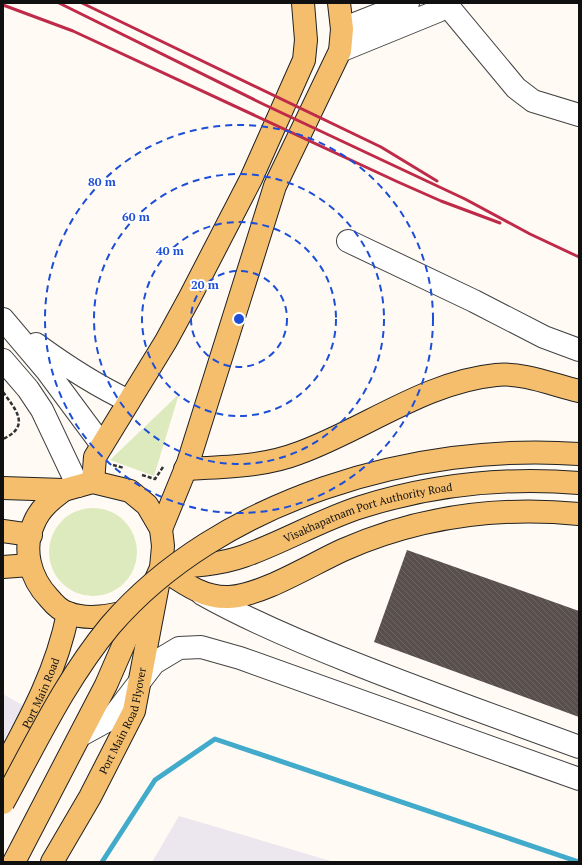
<svg xmlns="http://www.w3.org/2000/svg" width="582" height="865" viewBox="0 0 582 865" font-family="'PT Serif',serif">
<defs>
<pattern id="building-back-hatch" width="6" height="6" patternUnits="userSpaceOnUse"><rect width="6" height="6" fill="#59504d"/><path d="M-1 5l2 2M0 0l6 6M5-1l2 2" fill="none" stroke="#6c6562"/></pattern>
</defs>
<rect width="100%" height="100%" fill="#fffbf4"/>
<path fill="#ece6ee" d="M3,694L24,706L3,741Z
M179,816L334,862H152Z"/>
<path fill="#dceabd" d="M179,394L154,476L110,460Z
M49 552a44 44 0 1 1 88 0a44 44 0 1 1-88 0Z"/>
<g fill="none" stroke-linecap="round" stroke-linejoin="round">
<path stroke="#42abcb" stroke-width="5" d="M102,862L155,780L215,739L579,862"/>
</g>
<path fill="url(#building-back-hatch)" d="M407,550L579,611V717L374,642Z"/>
<g fill="none" stroke-linecap="round" stroke-linejoin="round">
<g stroke="#434343" stroke-width="24">
<path id="minor" d="M447,5L516,88L533,101L579,115
M342,29L408,3
M340,51L438,11L450,3
M348,241L474,301L544,337L579,350
M3,319L47,371L102,445
M36,344C66,366 95,385 129,401
M3,360L28,389L42,410L78,486
M202,594C250,621 300,642 351,662C426,692 503,719 579,747
M81,735L112,718L154,663L179,648L201,647L240,658L579,779"/>
</g>
<g stroke="#212121" stroke-width="24">
<g id="major">
<path d="M185,469C223,467 263,467 299,453C365,429 425,382 496,375C523,372 553,385 579,391"/>
<path d="M93,482L95,457L166,341L190,297L251,179L304,60L306,40L303,3"/>
<path d="M3,488L64,490L93,482L130,491L147,505L161,529L163,546L161,568L152,588L133,623L106,685L14,862"/>
<path d="M64,490C52,499 40,508 34,523C22,549 30,578 49,598C54,604 61,611 68,613C89,621 113,615 134,610"/>
<path d="M161,529L188,463L275,186L340,51L342,29L339,3"/>
<path d="M3,531L31,535"/>
<path d="M3,567L30,565"/>
<path id="s1" d="M166,567C192,566 219,565 244,556C284,542 320,520 361,507C431,485 506,477 579,483"/>
<path d="M161,568C182,582 202,598 229,597C263,595 310,565 343,550C418,517 497,506 579,514"/>
<path id="s2" d="M3,769C30,719 57,670 68,613"/>
<path id="s3" d="M52,862L90,797L134,711L158,585"/>
</g>
</g>
<path stroke="#323232" stroke-width="2.5" stroke-dasharray="4 2" stroke-linecap="butt" d="M3,392C16,410 31,426 3,439
M113,465L124,468
M142,475L155,479L163,467"/>
<use href="#minor" stroke="#fff" stroke-width="22"/>
<use href="#major" stroke="#f5be6d" stroke-width="22"/>
<path stroke="#bf2a49" stroke-width="3" d="M59,3L265,105L465,199L530,234L579,257
M82,3L381,147L437,181
M3,5L73,31L398,182L441,201L500,223"/>
<g stroke="#212121" stroke-width="24" stroke-linecap="butt">
<path id="major-bridge" d="M3,803C36,743 66,679 110,626C219,499 417,442 579,454"/>
</g>
<use href="#major-bridge" stroke="#f5be6d" stroke-width="22"/>
</g>
<g fill="none" stroke="#1d4ed8" stroke-width="2" stroke-dasharray="7 5">
<circle cx="239" cy="319" r="48"/>
<circle cx="239" cy="319" r="97"/>
<circle cx="239" cy="319" r="145"/>
<circle cx="239" cy="319" r="194"/>
</g>
<g text-anchor="middle" dominant-baseline="central" stroke-width="4" stroke-linejoin="round" paint-order="stroke">
<g font-size="11" fill="#101010" stroke="#fff">
<text stroke="none"><textPath href="#s1" startOffset="211">Visakhapatnam Port Authority Road</textPath></text>
<text stroke="none"><textPath href="#s2" startOffset="85">Port Main Road</textPath></text>
<text stroke="none"><textPath href="#s3" startOffset="159">Port Main Road Flyover</textPath></text>
</g>
</g>
<circle cx="239" cy="319" r="6" fill="#1d4ed8" stroke="#fff" stroke-width="2"/>
<g font-size="12" text-anchor="middle" font-weight="bold" fill="#1d4ed8" stroke="#fff" stroke-width="4" stroke-linejoin="round" paint-order="stroke">
<text x="102" y="186">80 m</text>
<text x="136" y="221">60 m</text>
<text x="170" y="255">40 m</text>
<text x="205" y="289">20 m</text>
</g>
<rect width="582" height="865" fill="none" stroke="#101010" stroke-width="8"/>
</svg>
